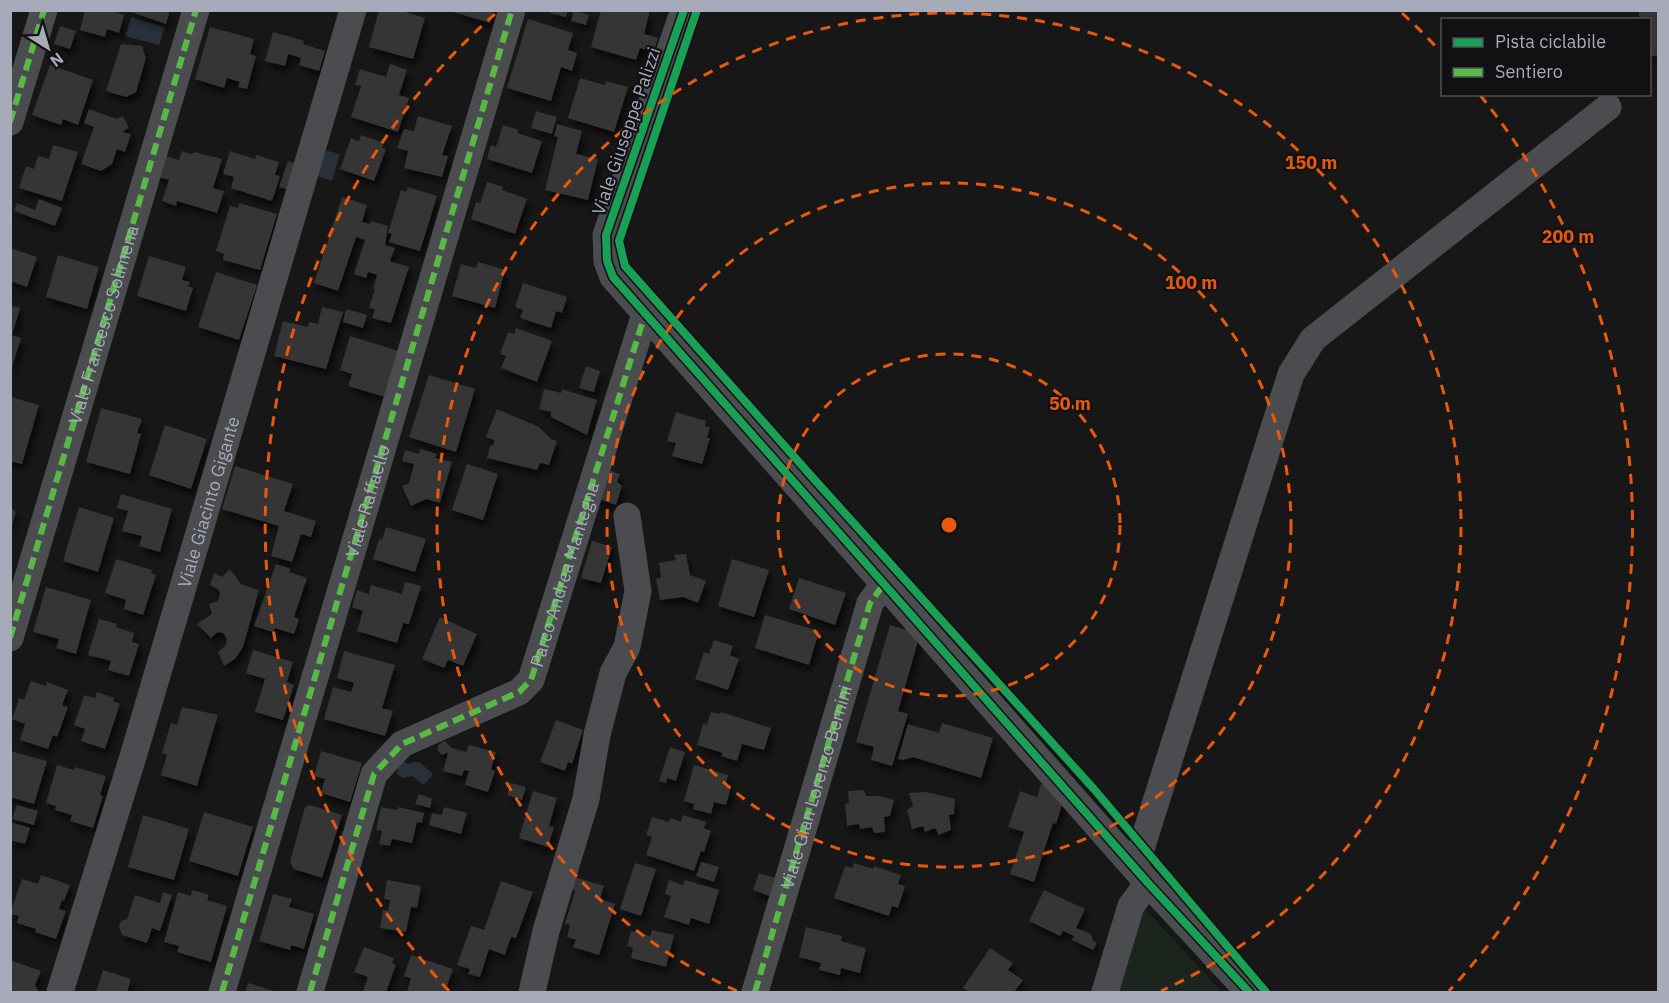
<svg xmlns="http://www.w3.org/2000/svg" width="1669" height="1003" viewBox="0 0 1669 1003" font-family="'IBM Plex Sans',sans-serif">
<defs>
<filter id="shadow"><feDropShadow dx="3.5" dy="6" stdDeviation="3" flood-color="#0009"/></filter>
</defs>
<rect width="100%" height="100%" fill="#171717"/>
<path fill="#1c241e" d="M1145,909L1222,992H1116Z"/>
<path fill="#29303a" d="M131,17L165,27L159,45L125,36Z
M324,150L340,154L332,181L317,176Z
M403,762L410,764L413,762H419L432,773V776L426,783L422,784L413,776L403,778L397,774L398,765Z"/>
<path fill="#353536" filter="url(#shadow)" d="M85,10H108L124,15L119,33L107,29L105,37L80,30Z
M125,10H170L166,24Z
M379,10H399L425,18L413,59L369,47Z
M447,10H493L490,23Z
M550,10H568L566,17L550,13Z
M574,10L589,15L586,25L571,21Z
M601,10H650L644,34L658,38L654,52L640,48L636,60L591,47Z
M1638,10H1658V55L1650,57V20H1640Z
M528,19L573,33L568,50L577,53L572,71L561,67L551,101L507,88Z
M60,26L76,31L70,49L54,44Z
M210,27L254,39L250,54L256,56L247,89L238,87L240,82L227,78L224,88L195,79Z
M273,32L304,41L303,44L325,51L319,71L299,65L301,58L288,54L285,66L265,61Z
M121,44L142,46L146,58L136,92L126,97L106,91Z
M390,64L407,70L399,95L409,98L398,132L351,117L361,86L355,85L360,69L386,77Z
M50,65L93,80L78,125L63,119L61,125L32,115Z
M580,78L605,85L606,81L628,87L614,132L568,118Z
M89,109L117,119L123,116L129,128L122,132L131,134L125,152L117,149L112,164L101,171L81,164L94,127L84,123Z
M536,111L557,117L552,134L531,128Z
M418,116L452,126L442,155L448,156L442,177L404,168L408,151L397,148L404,129L414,131Z
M557,124L582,131L576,154L598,159L588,200L545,190L558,137L554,136Z
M503,125L519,130L517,133L542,141L532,173L487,159L491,145L496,147Z
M361,135L384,143L382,148L386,149L374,181L340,169L351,138L359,141Z
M53,145L78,152L62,201L19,188L26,166L34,169L38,156L49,159Z
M182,151L191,154L195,152L222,159L213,188L224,191L217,213L177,201L176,206L162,201L169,180L154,176L161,154L179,160Z
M230,151L255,159L256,155L279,162L275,175L280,176L272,201L231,188L234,177L223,174Z
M288,161L300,165L292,191L279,187Z
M487,182L503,187L502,190L527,199L515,234L471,219L476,202L480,203Z
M408,187L437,196L420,251L389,242L392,234L388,233L401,190L406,192Z
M342,197L367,205L362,222L370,224L371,221L388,226L385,245L395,248L390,261L409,267L391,323L372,318L375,309L369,308L375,289H373L377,275L368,272L366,278L354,274L365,240L356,237L338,291L314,283Z
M39,199L62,208L55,226L14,211L17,203L35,210Z
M239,203L277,214L260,270L223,260L224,254L216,251L230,206L238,208Z
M10,248L37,257L27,287L10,281Z
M58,255L99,267L87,309L46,297Z
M149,256L186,267L182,280L190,282L188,286L193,288L186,311L137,296Z
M478,262L505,270L495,308L452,296L461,264L476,268Z
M216,272L257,285L239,340L198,327Z
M523,283L567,297L562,313L556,311L551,328L520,318L523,310L515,307Z
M10,305L20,308L12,335L21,338L11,370Z
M322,307L343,312L326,369L274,356L283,321L308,327L309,322L318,324Z
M346,309L367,315L363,328L343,322Z
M516,328L552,341L537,382L501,368L506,356L500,354L508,332L514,334Z
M350,336L399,351L385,397L348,386L352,374L340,370Z
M586,366L600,371L594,392L579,388Z
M429,375L475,389L456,452L409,437Z
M544,389L561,393L562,389L597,400L587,435L551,417V412L539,409Z
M11,397L39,405L22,464L10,461Z
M101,408L142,419L137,433L141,434L130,474L86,462Z
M497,409L539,427L551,439L557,441L549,465L540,463L537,470L487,458L490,446L494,444V440L486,437Z
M676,412L706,421L705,426L710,427L707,438H710L702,464L672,456L676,443L667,441Z
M165,425L207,439L191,489L149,475Z
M420,449L437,454L435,458L452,462L440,503L426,499L411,506L402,486L409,483L414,464L402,461L405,450L419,454Z
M467,464L498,474L483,520L452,510Z
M235,466L293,484L284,511L316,521L311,537L301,534L292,562L271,556L279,526L222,509Z
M602,468L620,474L617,482L622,486L616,505L592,497Z
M121,494L172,509L160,552L139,546L142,536L122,531L128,511L117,508Z
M10,507L16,512L11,528H10Z
M79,507L114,518L98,572L63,561Z
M386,527L426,539L415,572L373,559L379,539L382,540Z
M592,541L612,547L601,583L581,578Z
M686,554L690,575L706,581L698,603L683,597L660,600L656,579L661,577L659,563L676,560L674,555Z
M116,559L152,570L151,573L156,575L143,615L124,609L126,600L105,593Z
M732,559L769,570L754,617L718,606Z
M276,564L291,569L289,572L307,578L294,617L299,619L294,634L275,628L273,632L254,626Z
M230,569L241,584L259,590L243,647L235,659L224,666L218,652L226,645L227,639L223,633L218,632L211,638L197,624L212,614L209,604L218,601L220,595L219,590L210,585L214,573L222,577Z
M799,578L846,593L835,625L789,609Z
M405,582L421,586L409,624L403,623L397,643L357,631L363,611L352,607L357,590L369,594L371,585L402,594Z
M46,587L91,600L76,654L56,648L59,639L33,632Z
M765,615L819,631L809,665L755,648Z
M440,617L477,634L463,666L448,660L444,668L422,659Z
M99,619L117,624L116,627L134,633L132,642L139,644L129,676L108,670L111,661L88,655Z
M890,625L920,634L898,711L908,714L892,766L871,760L874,747L856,742Z
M714,640L733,646L730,655L739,659L728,690L695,679L704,652L709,654Z
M253,650L293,662L287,682L294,685L283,720L255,712L265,679L246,673Z
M344,651L395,665L382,708L393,711L385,736L324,719L333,687L351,692L354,683L337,678Z
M31,681L46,686L47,682L68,690L62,705L68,707L57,737L53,735L48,749L20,740L25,724L12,719L19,698L24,700Z
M97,692L114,698L113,701L120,704L105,749L81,741L85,729L74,725L84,695L95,698Z
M182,707L218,715L197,786L161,775L167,755L162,753L171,723L177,725Z
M711,712L720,714L721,712L771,728L764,750L742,744L737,761L721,756L723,753L697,745L703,724L707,725Z
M556,720L583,730L572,764L568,762L565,771L540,762Z
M942,723L993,738L981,778L913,757L903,760L898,759L908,724L939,733Z
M445,741L452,748L466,752L469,745L496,752L491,769L495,771L488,792L465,785L469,771L464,770L462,776L443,771L448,753L442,755L437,750L439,744Z
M670,747L685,752L676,781L667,778L666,783L659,781Z
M10,751L47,761L34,804L10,797Z
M321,751L362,763L350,802L321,793L325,779L314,776Z
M57,765L74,770L75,767L106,776L100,795L103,796L93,828L70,821L72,815L55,810L56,806L46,803Z
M694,765L728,775L725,786L731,787L726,805L714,802L711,814L693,809L694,804L684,801Z
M511,783L526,787L522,800L507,795Z
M1041,784L1066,792L1056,824L1053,823L1034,882L1010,874L1024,832L1008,827L1020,791L1037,797Z
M864,790L866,796H879L894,800L890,816L884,817L885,832L874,833L872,827L860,829L859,824L847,826L845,804L849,803L848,791Z
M533,791L557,798L549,826L554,827L548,847L519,838Z
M926,792L955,799L954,814L949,815L951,830L939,835L935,828L925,832L923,826L912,829L907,810L913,806L909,793Z
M419,794L432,799L430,808L415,804Z
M17,805L38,811L34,825L12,819Z
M310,805L342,815L322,878L294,869L290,862L305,807Z
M381,807L398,810V807L424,813L422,823L417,822L412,843L392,839L390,846L379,844L382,831L376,830Z
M444,807L467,813L461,834L429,825L432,813L442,815Z
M204,812L253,827L238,876L189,861Z
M143,815L189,829L174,880L128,867Z
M683,815L706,822L704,828L711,831L704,852L701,851L694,871L646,855L652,837L646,835L652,817L669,822L670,818L681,822Z
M10,822L30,828L25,844L10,840Z
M701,862L719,867L714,882L696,876Z
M635,863L656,869L641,916L620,909Z
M854,863L873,869L874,866L901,875L898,884L905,886L898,908L892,906L889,916L834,898L845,866L852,868Z
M759,873L775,878L769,896L753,890Z
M41,875L70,885L64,901L62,900L59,909L66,911L56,939L35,932L36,929L17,923L19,916L10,914L22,879L38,884Z
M575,877L604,886L600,899L615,904L599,955L573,947L576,940L567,937L570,925L565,924L575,891L571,889Z
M387,880L421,886L417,908L411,907L406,932L380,928L383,910L388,911L390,900L384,899Z
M669,880L683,885L685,880L719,890L709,924L691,918L689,925L664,917L671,896L665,894Z
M501,881L533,892L516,938L511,937L505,955L489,949L480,977L468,974L470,969L457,965L471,926L484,930Z
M192,890L209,895L207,900L227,906L211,962L177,952L179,946L164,942L178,892L191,896Z
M1044,890L1085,909L1076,928L1091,934L1093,941L1097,943L1093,950L1072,940L1074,936L1063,931L1060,936L1029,921Z
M163,892L172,895L160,931L152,928L147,943L122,935L119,927L121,921L127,919L135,895L160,903Z
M273,894L292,899L289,907L314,914L304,949L291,945L290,950L259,941Z
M806,927L842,936L841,941L866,948L860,973L841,968L840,975L819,970L821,963L799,957Z
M652,930L674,935L666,967L631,958L633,948L627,946L631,931L650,936Z
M364,947L394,958L392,963L396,965L386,992L363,991L368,977L354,972Z
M990,948L1013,963L1008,970L1023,980L1014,992H969L963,988Z
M411,955L453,969L445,992H407L411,978L404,976Z
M10,960L41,971L35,985L39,992H10Z
M103,970L131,979L127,992H96Z
M248,983L277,992H245Z"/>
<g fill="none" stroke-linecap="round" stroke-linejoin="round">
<g stroke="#4a4c50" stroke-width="27">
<path d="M684,10L606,235L607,261L613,277L1148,883L1249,992"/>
<path d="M10,122L44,10"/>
<path id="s1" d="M10,638L196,10"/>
<path d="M1135,868L1291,374L1313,339L1608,107"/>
<path id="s2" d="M60,992L135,750L353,10"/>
<path id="s3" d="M222,992L512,10"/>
<path id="s4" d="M310,992L374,774L402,744L519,692L531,680L645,314"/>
<path d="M532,992L546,931L586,799L597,735L613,673L627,647L638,591L627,516"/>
<path id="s5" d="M755,992L870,603L884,584"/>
<path d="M1105,992L1131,906L1148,883"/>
</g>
<path stroke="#58b947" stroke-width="6" stroke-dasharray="12 6" stroke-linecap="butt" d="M10,122L44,10
M10,638L196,10
M222,992L512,10
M310,992L374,774L402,744L519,692L531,680L645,314
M755,992L870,603L884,584"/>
<g stroke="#111113" stroke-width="11">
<path id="cycleway" d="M684,10L606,235L607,261L613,277L1148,883L1249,992
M697,10L619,241L625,266L813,478L1093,788L1266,992"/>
</g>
<use href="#cycleway" stroke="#1a9f57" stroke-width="8"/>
</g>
<g fill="none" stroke="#e8590c" stroke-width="3" stroke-dasharray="10 8">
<circle cx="949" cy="525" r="171"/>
<circle cx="949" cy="525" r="342"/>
<path d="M737 991A512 512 0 1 1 1161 991"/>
<path d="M449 991A683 683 0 0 1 496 13M1402 13A683 683 0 0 1 1440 51M1480 95A683 683 0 0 1 1449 991"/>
</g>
<g text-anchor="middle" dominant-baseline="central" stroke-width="4.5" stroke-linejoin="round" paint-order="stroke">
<g font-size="18" fill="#a7abb9" stroke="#111113">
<text transform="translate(626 131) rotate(-71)">Viale Giuseppe Palizzi</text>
<text stroke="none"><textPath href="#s1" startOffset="327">Viale Francesco Solimena</textPath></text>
<text stroke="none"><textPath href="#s3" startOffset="512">Viale Raffaello</textPath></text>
<text stroke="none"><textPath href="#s2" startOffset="512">Viale Giacinto Gigante</textPath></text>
<text stroke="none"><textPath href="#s4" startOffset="524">Parco Andrea Mantegna</textPath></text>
<text stroke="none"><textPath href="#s5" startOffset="214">Viale Gian Lorenzo Bernini</textPath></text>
</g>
</g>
<circle cx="949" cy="525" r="9" fill="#e8590c" stroke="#111113" stroke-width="3"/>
<g font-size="18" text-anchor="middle" font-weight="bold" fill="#e8590c" stroke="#111113" stroke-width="4.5" stroke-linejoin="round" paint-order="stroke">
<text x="1311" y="169">150 m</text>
<text x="1568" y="243">200 m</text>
<text x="1191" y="289">100 m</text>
<text x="1070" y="410">50 m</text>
</g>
<rect width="1669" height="1003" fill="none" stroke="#a7abb9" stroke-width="24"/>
<rect x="1441" y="18" width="210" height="78" fill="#111113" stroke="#4d4f55" stroke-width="1.5"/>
<rect x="1453" y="38" width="30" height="9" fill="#1a9f57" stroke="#4d4f55" stroke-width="1.5"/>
<text x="1495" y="48" font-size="18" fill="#a7abb9">Pista ciclabile</text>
<rect x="1453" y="68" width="30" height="9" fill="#58b947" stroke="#4d4f55" stroke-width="1.5"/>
<text x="1495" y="78" font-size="18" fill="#a7abb9">Sentiero</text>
<g transform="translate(48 48) rotate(143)" stroke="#111113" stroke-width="4.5" paint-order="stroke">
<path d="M0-4.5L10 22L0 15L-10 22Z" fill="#a7abb9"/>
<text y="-9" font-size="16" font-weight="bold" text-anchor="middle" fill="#a7abb9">N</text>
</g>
</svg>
